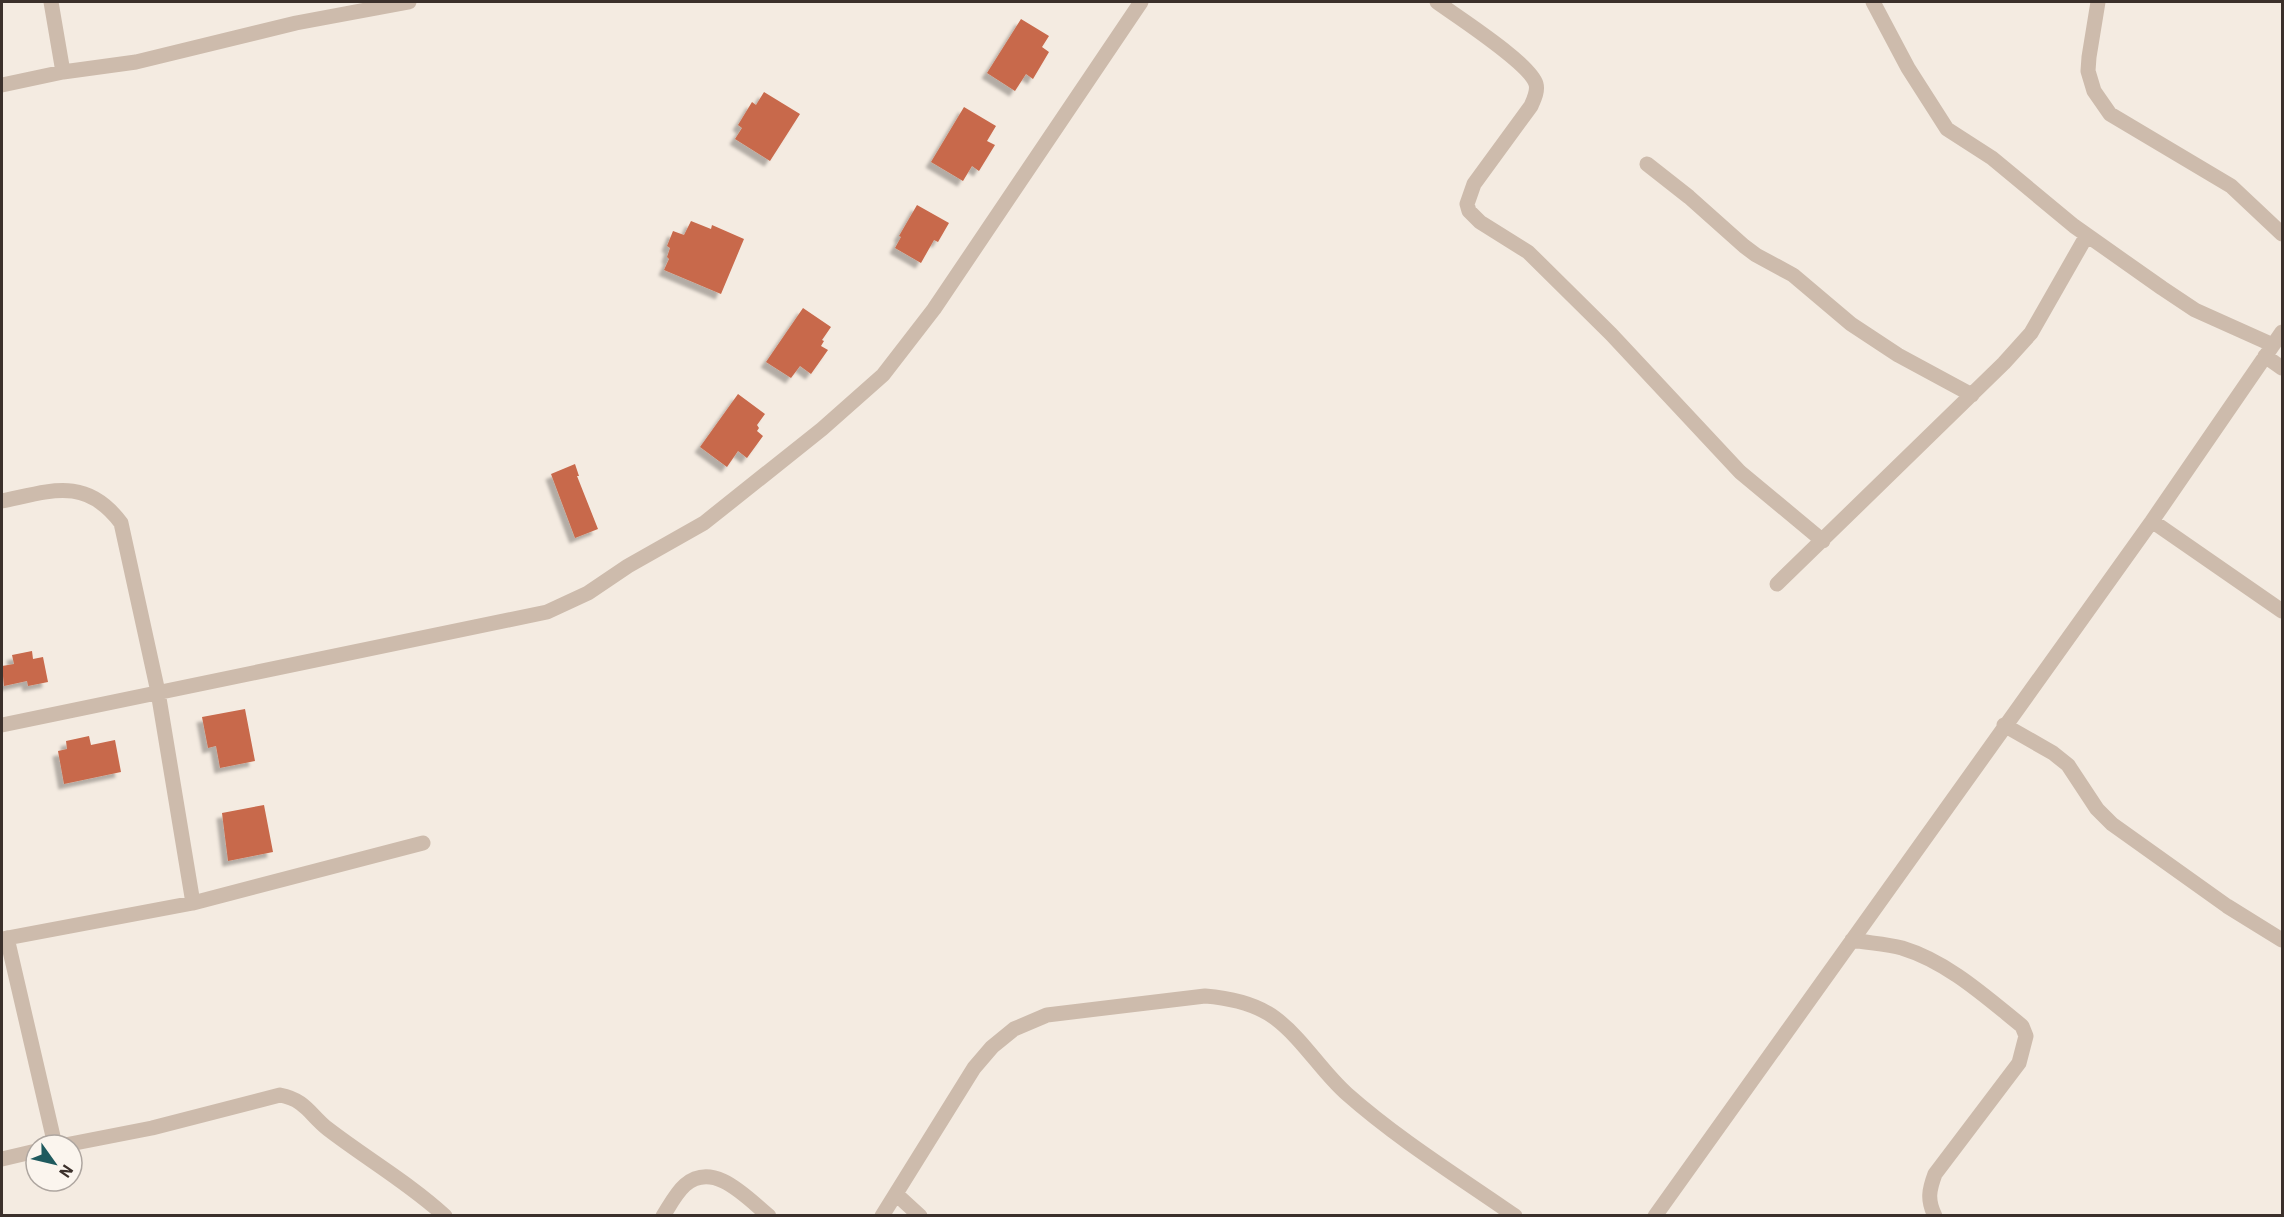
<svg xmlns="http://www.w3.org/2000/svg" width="2284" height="1217" viewBox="0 0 2284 1217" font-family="'IBM Plex Sans',sans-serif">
<defs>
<filter id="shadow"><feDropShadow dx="-5.5" dy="5.5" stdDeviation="1.5" flood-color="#0004"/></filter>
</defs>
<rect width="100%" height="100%" fill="#f4ebe1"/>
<path fill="#c8694b" filter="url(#shadow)" d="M1021,19L1049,36L1042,47L1049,52L1033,79L1026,74L1015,91L987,73Z
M764,92L800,114L770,161L735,139L742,128L738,125L752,102L756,105Z
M964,107L996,126L987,141L995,145L979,171L972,166L963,181L931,162Z
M917,205L949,223L938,242L934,240L921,263L895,248L901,237L899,236Z
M691,221L711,229L712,225L744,239L721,294L664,270L669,259L667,257L670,248L667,246L673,231L684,235Z
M803,308L831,327L822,340L824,341L821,346L828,350L811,374L800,366L791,378L766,362Z
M738,394L765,414L757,425L759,428L757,431L763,436L747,458L738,451L727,467L700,447Z
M575,464L579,476H577L598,529L575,538L551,474Z
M32,651L33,659L43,657L48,682L28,686L27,681L4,686L2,666L14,664L12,655Z
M245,709L255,761L220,768L216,746L208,748L202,717Z
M89,736L91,745L115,740L121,772L64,784L58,751L67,749L66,741Z
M264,805L273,852L228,861L222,813Z"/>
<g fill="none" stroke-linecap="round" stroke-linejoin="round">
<path stroke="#cdbbac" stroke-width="15" d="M51,2L63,72
M1437,2C1456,16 1530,63 1536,84C1538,91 1534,99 1531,106L1474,184L1467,204L1469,211L1480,222L1528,252L1611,334L1740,472L1823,541
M1873,2L1908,68L1947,129L1992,158L2074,226L2162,288L2195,310L2273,345
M2098,2L2089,57L2088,71L2094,91L2110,114L2231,186L2282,234
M2,85L63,72L136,62L296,23L409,2
M1647,164L1689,197L1744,246L1756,255L1793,275L1851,324L1898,355L1972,395
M2265,356L2282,368
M2,501C50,491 86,476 121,523L158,692L193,903
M2152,521L2282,611
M1777,584L2004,363L2031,333L2087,235
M2,725L547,612L588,593L628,566L704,523L822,429L883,375L934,309L1141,2
M2004,725L2053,753L2068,765L2097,809L2112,824L2227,906L2282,940
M7,938L55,1145
M2,939L193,903L423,843
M1852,940C1869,943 1887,944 1902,948C1948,962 1986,997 2022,1026L2026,1036L2019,1063L1935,1174C1929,1190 1927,1200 1935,1216
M65,1145L152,1128L280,1095C306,1100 310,1115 328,1129C367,1159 409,1183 445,1216
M2,1159L36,1151
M896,1194L920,1216
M663,1216C670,1205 676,1193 685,1185C714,1160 747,1198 769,1216
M882,1216L974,1068L992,1047L1014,1029L1047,1015L1205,996C1229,998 1255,1003 1275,1018C1303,1039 1321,1071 1347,1094C1399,1140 1459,1177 1515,1216
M1655,1216L2152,521L2282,332"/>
</g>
<rect width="2284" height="1217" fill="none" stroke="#3b302b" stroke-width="6"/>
<g transform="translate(54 1163) rotate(124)"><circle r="28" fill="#fbf5ee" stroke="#aea6a0" stroke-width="1.5"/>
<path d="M0-4.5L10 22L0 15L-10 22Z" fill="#1f5a5e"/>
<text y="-9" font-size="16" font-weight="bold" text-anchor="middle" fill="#3b302b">N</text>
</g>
</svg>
